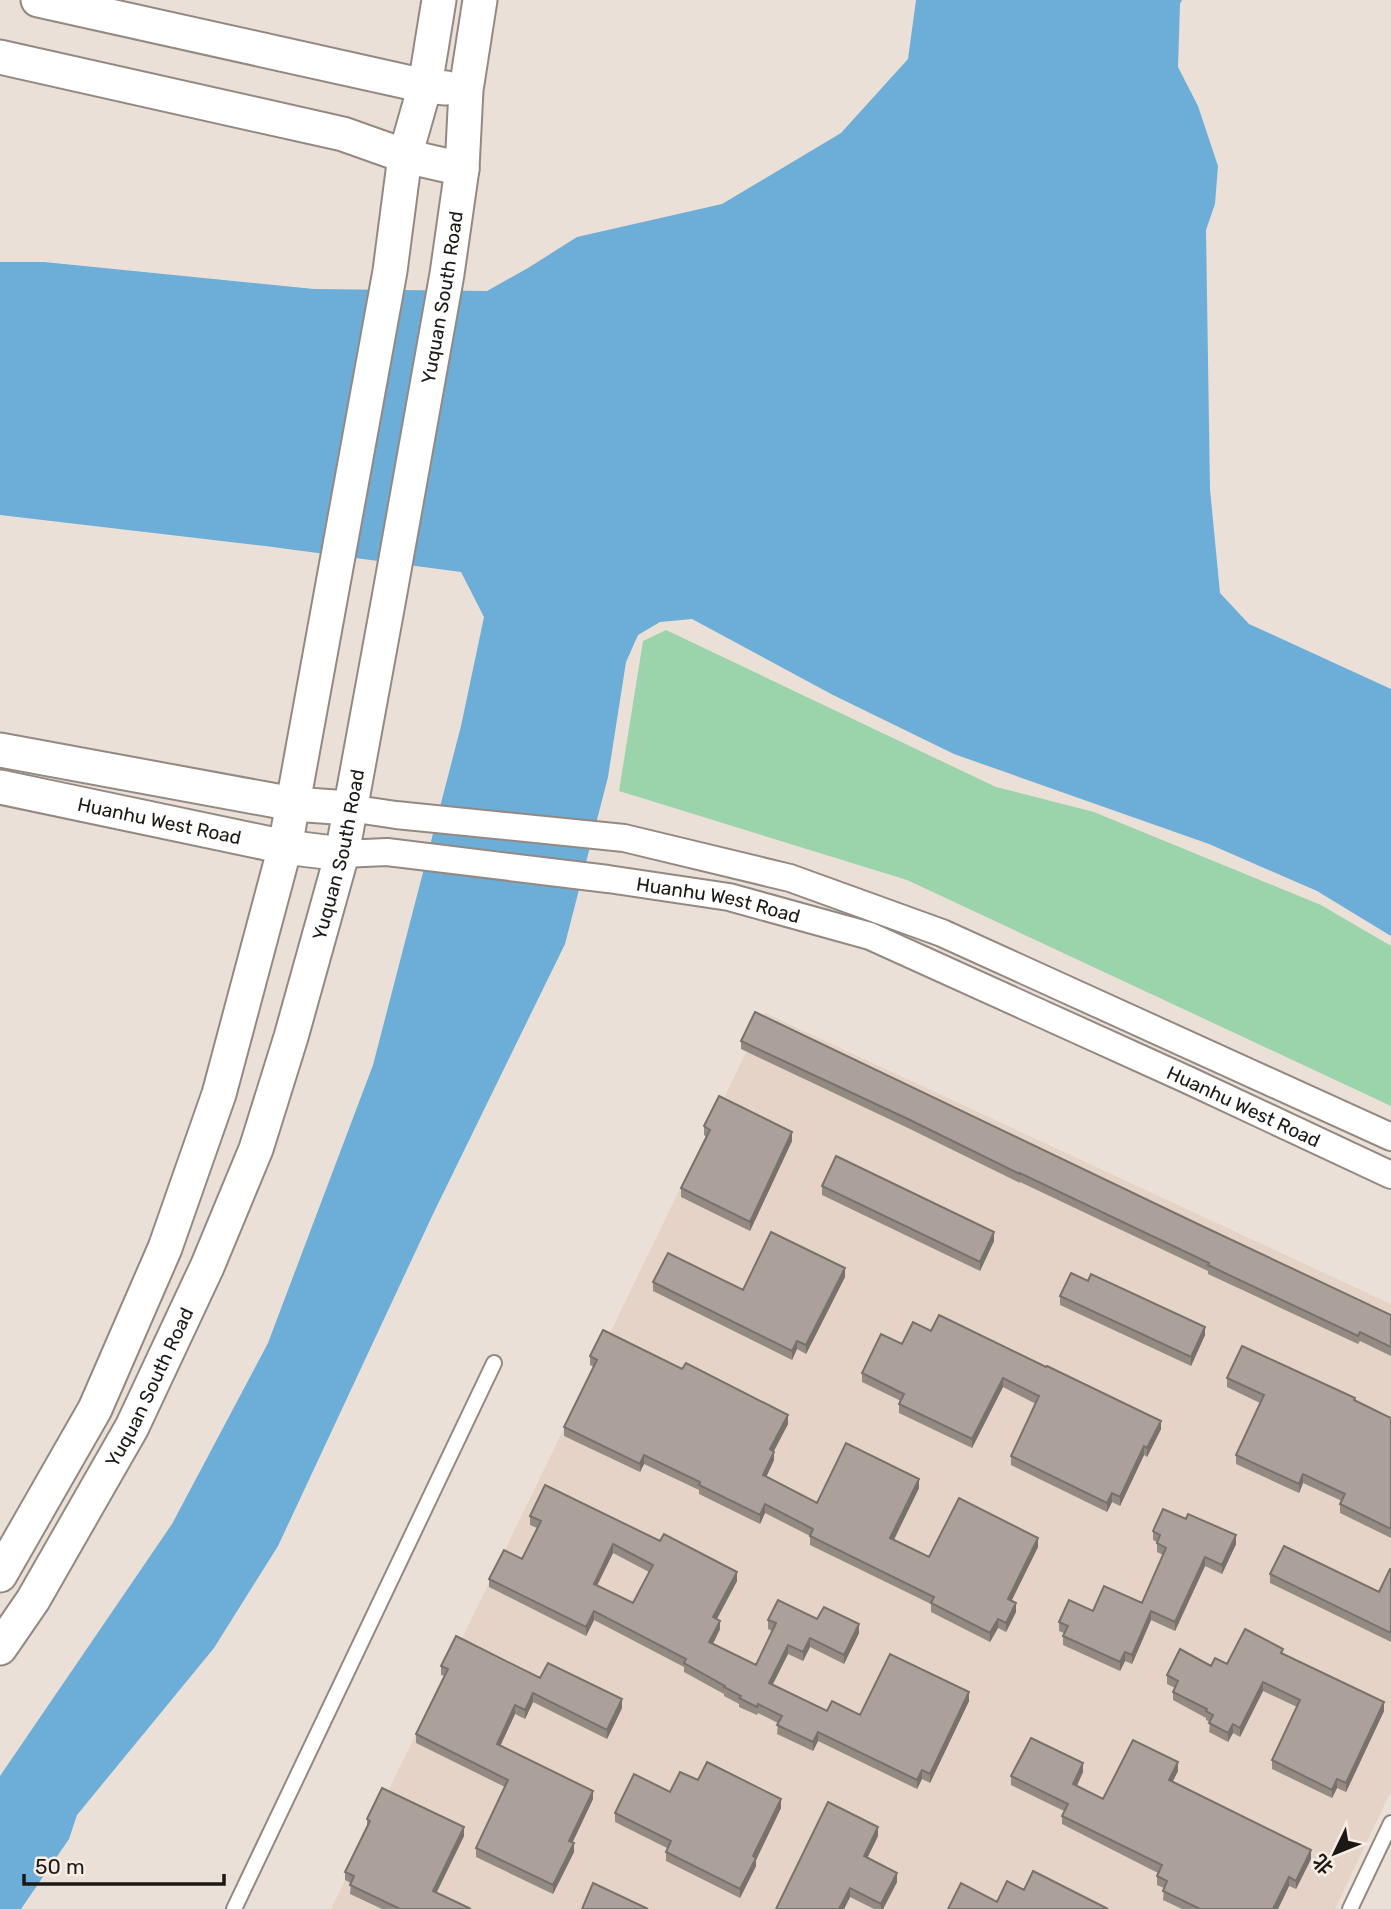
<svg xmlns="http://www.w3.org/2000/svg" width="1391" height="1909" viewBox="0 0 1391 1909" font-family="Rubik,'Noto Sans SC',sans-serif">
<rect width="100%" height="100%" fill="#ebe0d8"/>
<path fill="#e4d3c6" d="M765,1013L1391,1304V1791L1335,1909H331Z"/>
<path fill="#9bd4aa" d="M666,630L996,787L1094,812L1321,905L1391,946V1106L907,880L619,791L643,641Z"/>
<path fill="#6caed7" d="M916,0H1182L1180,4L1178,67L1198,106L1218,166L1215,204L1206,230L1210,489L1220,593L1249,624L1391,689V936L1317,891L1209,844L954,754L833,695L692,619L660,622L638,635L626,662L608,777L565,944L434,1212L278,1546L214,1648L77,1815L69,1839L21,1909H0V1776L172,1524L268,1343L373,1065L461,726L484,617L461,572L265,546L0,515V262H44L314,289L487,291L528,268L577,237L722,204L841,133L908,59Z"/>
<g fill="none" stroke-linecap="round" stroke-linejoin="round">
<g stroke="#938982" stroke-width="18">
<path id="service" d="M234,1909L494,1363
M1350,1909L1391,1823"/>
</g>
<g stroke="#938982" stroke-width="30">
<g id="minor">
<path d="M349,808L396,815L624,838L790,878L942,933L1391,1137"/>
<path id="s1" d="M342,854L387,852L608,879L729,897L870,936L1188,1080L1391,1175"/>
</g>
</g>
<g stroke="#938982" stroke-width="37">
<g id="tertiary">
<path d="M38,0L425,86L446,88"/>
<path d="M0,57L343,134L405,156L462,169"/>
<path d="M0,750L293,804L349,808"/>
<path id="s2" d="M0,787L285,847L342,854"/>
<path d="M0,1575L95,1409L165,1248L219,1094L285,847L390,271L405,156L425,86L439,0"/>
<path id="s3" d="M0,1648L33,1600L132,1427L207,1267L256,1149L291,1037L342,854L389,598L447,274L462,169L466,90L480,0"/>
</g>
</g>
<use href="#service" stroke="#fff" stroke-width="14"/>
<use href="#minor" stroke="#fff" stroke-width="26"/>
<use href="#tertiary" stroke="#fff" stroke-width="33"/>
</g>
<path fill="#948a84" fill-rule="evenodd" d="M741,1041L1202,1226L1391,1315V1356L1360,1341L1358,1344L1208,1274V1271L1020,1182V1183L910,1129L741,1049Z
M704,1126L792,1141L750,1231L681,1197V1188L706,1137L704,1135Z
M822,1186L994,1241L980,1271L822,1195Z
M845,1277L806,1354L797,1349L792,1360L653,1291V1282L743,1290Z
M1060,1296L1205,1335L1191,1366L1060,1305Z
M931,1331L1161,1429L1147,1457L1144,1455L1120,1506L1112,1502L1107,1512L1011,1465V1456L1036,1404L1003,1387L972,1448L899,1413V1404L901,1401L862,1382V1373L902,1344Z
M590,1356L788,1424L774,1451V1460L766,1477L817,1503L919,1488L894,1540L929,1557L1038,1547L1011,1601L1016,1612L1006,1632L998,1628L990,1642L931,1612V1604L810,1545V1536L765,1513L760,1524L699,1494V1490L644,1464L640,1472L564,1436V1427L594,1367L590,1365Z
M1227,1378L1355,1401L1391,1418V1538L1340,1513V1504L1342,1501L1303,1483L1299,1493L1236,1464V1455L1260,1403L1227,1387Z
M530,1516L737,1581L717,1619L720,1629L713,1644L756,1665L772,1631L768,1629V1620L817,1619L859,1633L844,1664L810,1647L803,1661L788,1654L772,1685L827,1711L860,1715L969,1701L930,1783L922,1779L917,1789L818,1741L813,1751L777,1734L778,1723L758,1713L757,1715L739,1707V1704L724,1696V1694L684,1672V1667L594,1620L586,1636L489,1587V1579L522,1559L537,1528L530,1525ZM613,1553L649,1572L633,1603L597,1585Z
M1153,1531L1236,1544L1222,1574L1205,1566L1175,1631L1151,1620L1132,1664L1125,1661L1120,1671L1063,1645V1636L1064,1633L1059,1631V1622L1093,1611L1142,1603L1163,1555L1157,1552V1542L1153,1540Z
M1391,1569V1642L1270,1583V1574L1379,1592Z
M1283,1654L1384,1711L1346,1792L1337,1788L1332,1798L1272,1769V1760L1297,1707L1263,1691L1240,1737L1233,1733L1228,1742L1209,1732L1210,1722L1206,1720V1718L1173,1700V1692L1175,1688L1167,1684V1675L1211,1666L1227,1664Z
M441,1666L540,1678L622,1708L607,1739L533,1702L525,1719L515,1714L500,1746L593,1799L572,1843L574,1852L553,1894L476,1857V1848L505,1787L416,1743V1734L445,1676L441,1675Z
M1178,1771L1172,1782L1311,1859L1296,1889L1289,1886L1278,1909H1182L1163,1900L1164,1888L1157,1885V1876L1158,1873L1062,1824V1816L1064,1811L1011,1785V1776L1083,1772L1077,1786L1103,1799Z
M698,1780L781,1808L756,1860V1866L740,1898L666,1861V1852L667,1848L615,1822V1813L670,1792Z
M367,1819L464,1836L436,1893L470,1909H382L350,1894L351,1883L345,1880V1872L367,1826Z
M878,1836L867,1858L897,1882L883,1909H874L850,1897L844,1909H776Z"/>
<path fill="#78716c" d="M792,1132V1141L750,1231V1222Z
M994,1232V1241L980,1271V1262Z
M845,1268V1277L806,1354V1345Z
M1205,1327V1335L1191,1366V1357Z
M797,1341V1349L792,1360V1351Z
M1003,1378V1387L972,1448V1439Z
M788,1415V1424L770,1458V1449Z
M1161,1421V1429L1147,1457V1448Z
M1144,1446V1455L1120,1506V1497Z
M774,1452V1460L763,1484V1475Z
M644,1455V1464L640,1472V1464Z
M1303,1474V1483L1299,1493V1484Z
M919,1479V1488L890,1547V1538Z
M1112,1493V1502L1107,1512V1503Z
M765,1504V1513L760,1524V1515Z
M1236,1535V1544L1222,1574V1565Z
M1038,1538V1547L1008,1608V1599Z
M613,1544V1553L594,1592V1584Z
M1205,1557V1566L1175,1631V1622Z
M737,1572V1581L713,1626V1617Z
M1016,1603V1612L1006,1632V1623Z
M594,1611V1620L586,1636V1627Z
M1151,1611V1620L1132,1664V1655Z
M998,1619V1628L990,1642V1633Z
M720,1621V1629L709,1651V1642Z
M859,1624V1633L844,1664V1655Z
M810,1638V1647L803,1661V1652Z
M788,1645V1654L769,1692V1683Z
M1125,1652V1661L1120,1671V1662Z
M1263,1682V1691L1240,1737V1728Z
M969,1692V1701L930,1783V1774Z
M533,1693V1702L525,1719V1710Z
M622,1699V1708L607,1739V1730Z
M1384,1702V1711L1346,1792V1783Z
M515,1705V1714L497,1753V1744Z
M1233,1724V1733L1228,1742V1733Z
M818,1732V1741L813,1751V1742Z
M1178,1762V1771L1169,1789V1780Z
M1083,1763V1772L1073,1793V1784Z
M922,1770V1779L917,1789V1780Z
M1337,1779V1788L1332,1798V1790Z
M593,1791V1799L569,1850V1841Z
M781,1799V1808L756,1860V1866L740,1898V1889L753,1856Z
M464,1827V1836L433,1900V1891Z
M878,1827V1836L864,1865V1856Z
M574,1843V1852L553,1894V1885Z
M1311,1850V1859L1296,1889V1881Z
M897,1873V1882L883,1909H881V1904Z
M1289,1877V1886L1278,1909H1273Z
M850,1888V1897L844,1909H839Z"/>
<path fill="#aca19a" stroke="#78716c" stroke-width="2" fill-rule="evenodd" d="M755,1012L1202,1226L1391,1315V1347L1360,1332L1358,1336L1208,1265L1209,1263L1020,1173V1174L910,1120L741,1041Z
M719,1096L792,1132L750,1222L681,1188L710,1130L704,1126Z
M836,1156L994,1232L980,1262L822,1186Z
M771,1232L845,1268L806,1345L797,1341L792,1351L653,1282L668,1253L743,1290Z
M1071,1273L1088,1281L1091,1274L1205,1327L1191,1357L1060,1296Z
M939,1315L1046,1367L1047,1366L1161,1421L1147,1448L1144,1446L1120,1497L1112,1493L1107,1503L1011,1456L1039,1396L1003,1378L972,1439L899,1404L904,1394L862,1373L881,1334L902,1344L913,1322L931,1331Z
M603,1330L682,1369L686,1363L788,1415L770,1449L774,1452L763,1475L817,1503L846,1443L919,1479L890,1538L929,1557L959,1498L1038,1538L1008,1599L1016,1603L1006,1623L998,1619L990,1633L931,1603L934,1597L810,1536L813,1529L765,1504L760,1515L699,1485L700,1482L644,1455L640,1464L564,1427L597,1360L590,1356Z
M1242,1346L1355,1398L1354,1400L1391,1418V1529L1340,1504L1345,1494L1303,1474L1299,1484L1236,1455L1264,1395L1227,1378Z
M545,1485L660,1541L664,1534L737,1572L713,1617L720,1621L709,1642L756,1665L776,1623L768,1620L778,1600L817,1619L824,1607L859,1624L844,1655L810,1638L803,1652L788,1645L769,1683L827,1711L832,1701L860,1715L890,1654L969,1692L930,1774L922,1770L917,1780L818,1732L813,1742L777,1725L782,1716L758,1704L757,1707L739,1698L741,1696L724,1687L725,1686L684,1663L686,1659L594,1611L586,1627L489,1579L504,1550L522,1559L541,1521L530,1516ZM613,1544L653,1565L633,1603L594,1584Z
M1163,1509L1186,1519L1188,1514L1236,1535L1222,1565L1205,1557L1175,1622L1151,1611L1132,1655L1125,1652L1120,1662L1063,1636L1068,1626L1059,1622L1069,1600L1093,1611L1104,1586L1142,1603L1166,1548L1157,1543L1160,1535L1153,1531Z
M1284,1546L1379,1592L1390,1569H1391V1633L1270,1574Z
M1245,1629L1283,1649L1281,1653L1384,1702L1346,1783L1337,1779L1332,1790L1272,1760L1300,1700L1263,1682L1240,1728L1233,1724L1228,1733L1209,1723L1213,1715L1206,1711L1207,1709L1173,1692L1178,1681L1167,1675L1180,1649L1211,1666L1215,1658L1227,1664Z
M456,1636L540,1678L548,1663L622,1699L607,1730L533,1693L525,1710L515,1705L497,1744L593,1791L569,1841L574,1843L553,1885L476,1848L508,1780L416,1734L448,1669L441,1666Z
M1031,1738L1083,1763L1073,1784L1103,1799L1133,1740L1178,1762L1169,1780L1311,1850L1296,1881L1289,1877L1273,1909H1200L1163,1891L1167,1881L1157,1876L1162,1865L1062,1816L1068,1804L1011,1776Z
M707,1762L781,1799L753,1856L756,1858L740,1889L666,1852L671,1841L615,1813L634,1774L670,1792L680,1772L698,1780Z
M382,1788L464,1827L433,1891L471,1909H400L350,1885L354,1876L345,1872L370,1821L367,1819Z
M828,1802L878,1827L864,1856L897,1873L881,1904L850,1888L839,1909H776Z
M1033,1871L1108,1909H948L961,1883L997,1902L1007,1881L1024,1890Z
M593,1883L648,1909H582Z"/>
<g text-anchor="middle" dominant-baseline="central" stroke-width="5" stroke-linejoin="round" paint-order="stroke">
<g font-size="19" fill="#1b1815" stroke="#f8ede5">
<text stroke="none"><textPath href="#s3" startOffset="1435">Yuquan South Road</textPath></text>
<text stroke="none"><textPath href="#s2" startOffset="163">Huanhu West Road</textPath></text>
<text stroke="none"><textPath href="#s3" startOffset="868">Yuquan South Road</textPath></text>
<text stroke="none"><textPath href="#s1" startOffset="380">Huanhu West Road</textPath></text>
<text stroke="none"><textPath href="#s1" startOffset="947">Huanhu West Road</textPath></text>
<text stroke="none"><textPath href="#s3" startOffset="301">Yuquan South Road</textPath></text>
</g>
</g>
<g transform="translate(1335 1853) rotate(227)" stroke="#f8ede5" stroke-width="5" paint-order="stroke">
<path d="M0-5L12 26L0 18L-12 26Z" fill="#1b1815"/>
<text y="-10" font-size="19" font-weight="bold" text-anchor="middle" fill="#1b1815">北</text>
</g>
<path d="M24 1874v10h200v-10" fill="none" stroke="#1b1815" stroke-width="3.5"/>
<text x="35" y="1874" font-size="21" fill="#1b1815" stroke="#f8ede5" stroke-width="5" paint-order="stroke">50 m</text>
</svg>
